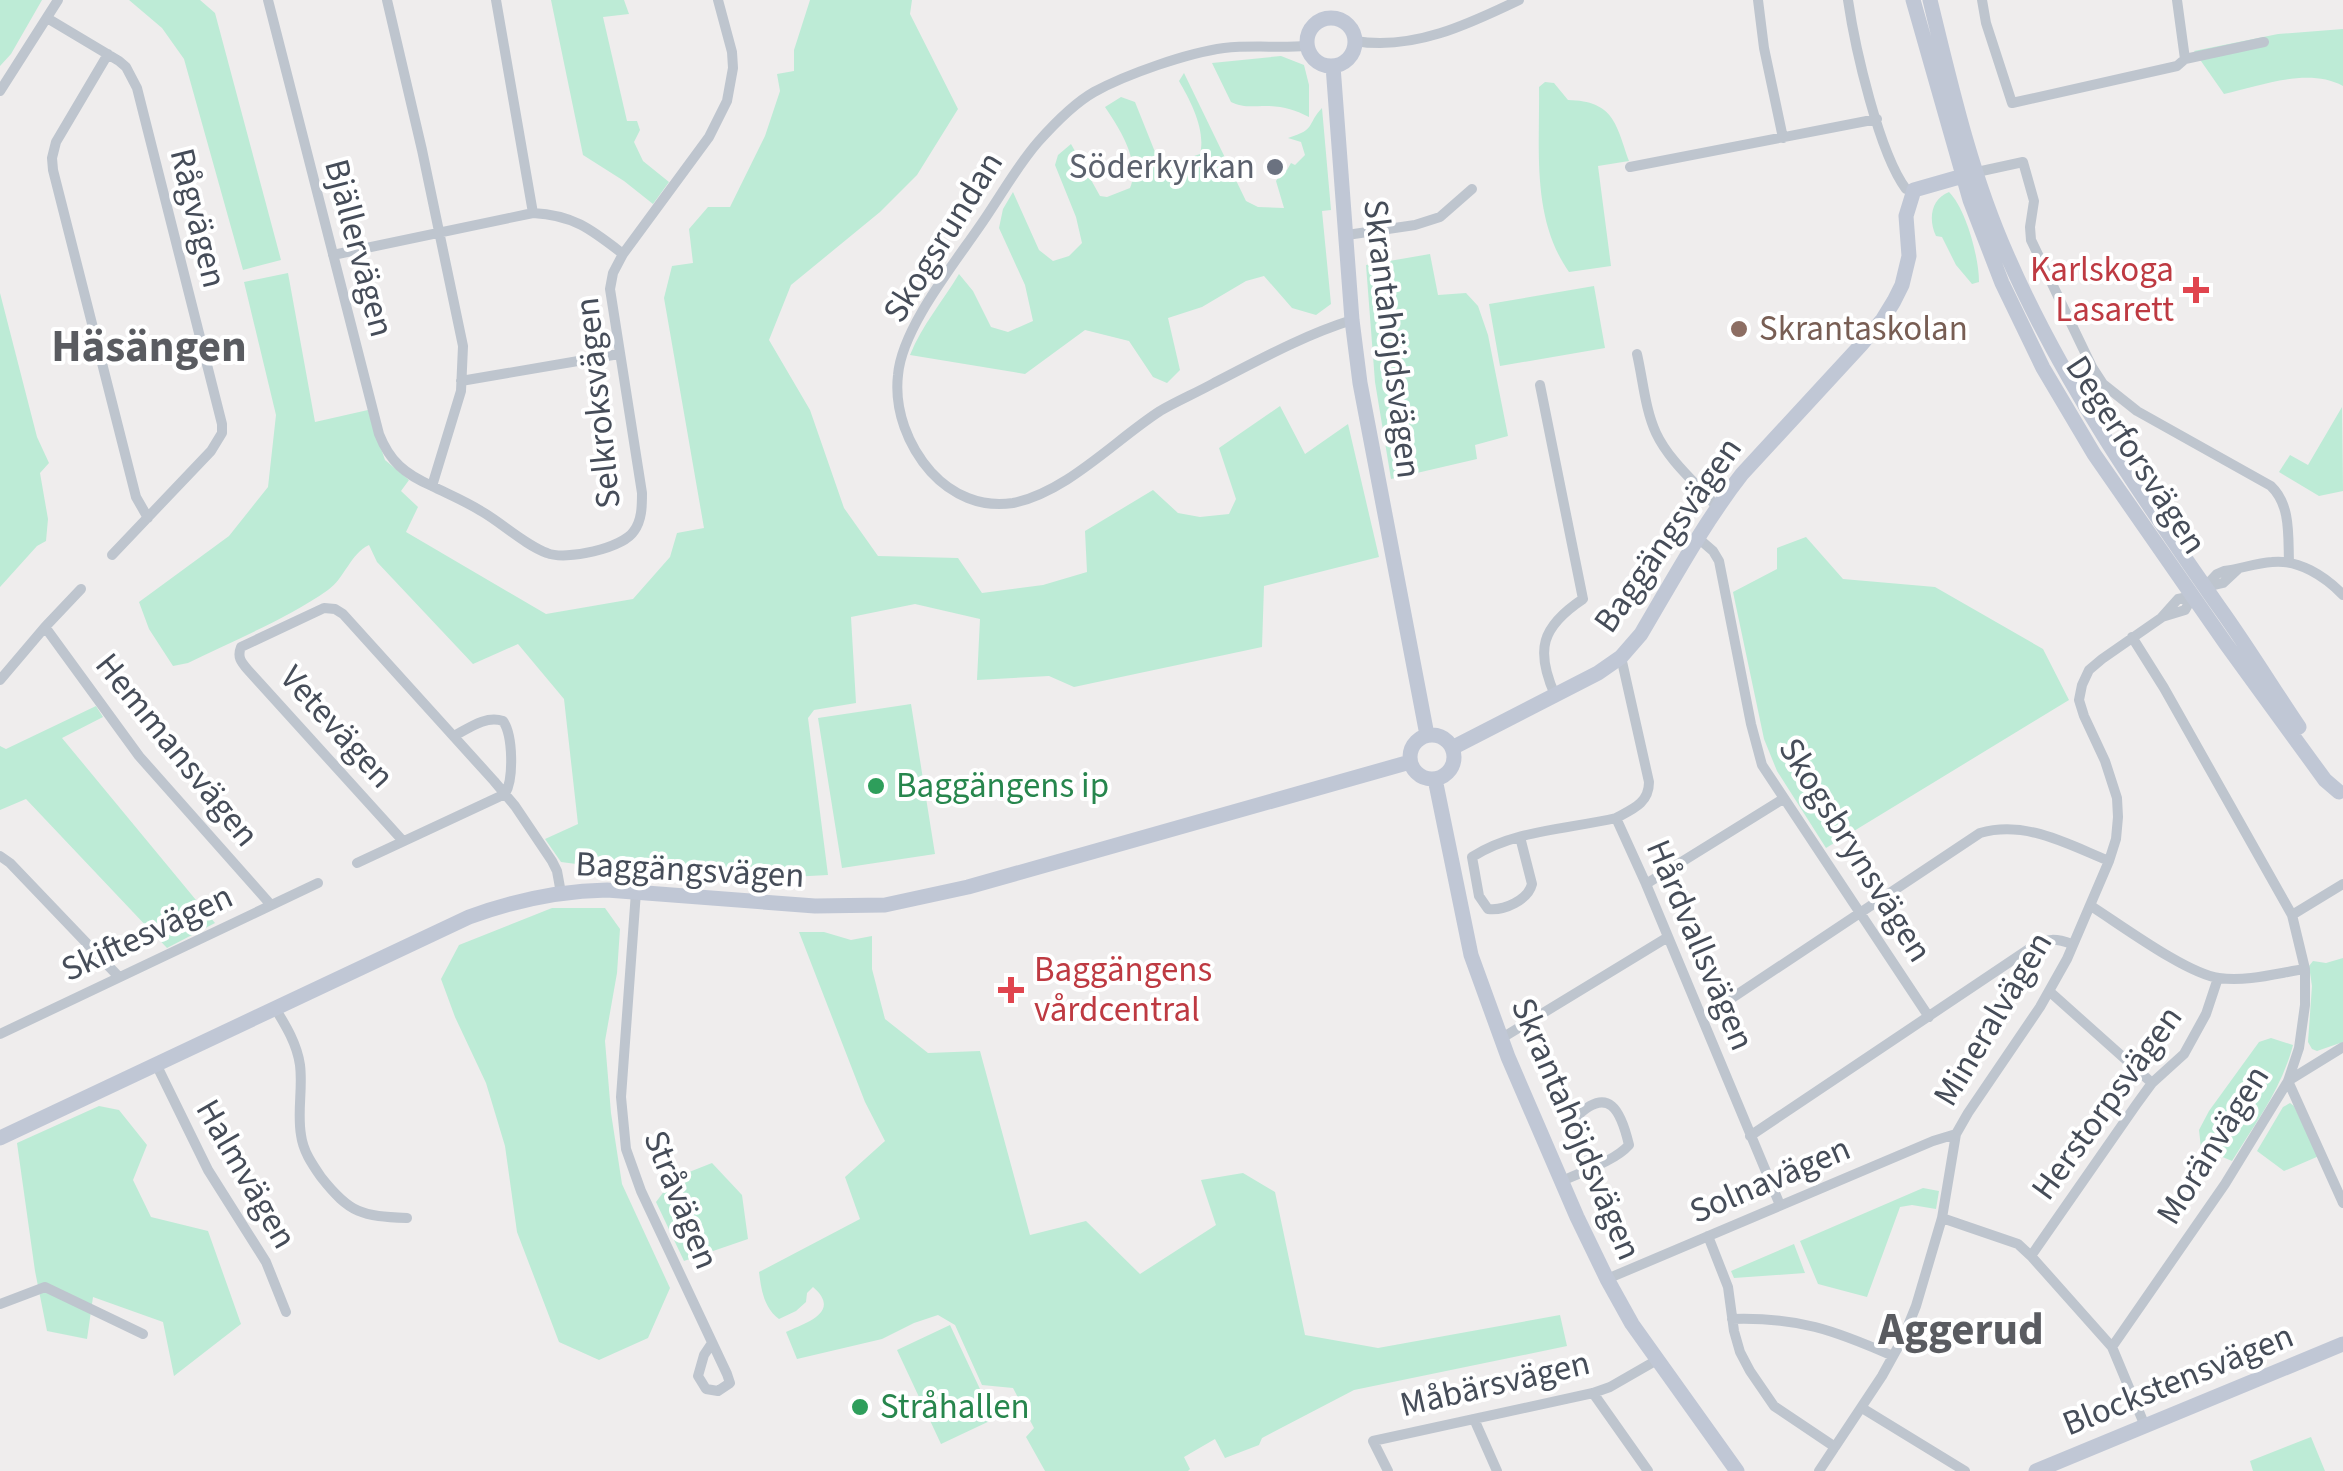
<svg xmlns="http://www.w3.org/2000/svg" width="2343" height="1471" viewBox="0 0 2343 1471" font-family="'Source Sans 3',sans-serif">
<rect width="100%" height="100%" fill="#efeded"/>
<path fill="#bdebd6" d="M0,0H42L11,54L0,66Z
M129,0H200L215,13L281,260L243,270L184,59L162,28Z
M551,0H624L629,14L603,17L627,121H637L640,130L634,142L643,161L669,182L653,204L624,181L583,155Z
M810,0H912L910,14L958,109L917,175L880,212L791,285L769,340L810,410L844,508L878,556L958,558L982,593L1043,585L1087,572L1085,531L1153,490L1178,513L1200,517L1229,514L1236,499L1219,448L1280,406L1305,454L1348,424L1379,557L1264,586L1262,647L1074,687L1049,676L977,680L980,619L915,604L851,617L856,703L814,710L808,718L828,875L750,879L645,873L561,862L545,839L578,824L564,699L518,644L473,664L377,562L369,545C350,554 345,578 328,590C285,620 234,640 188,663L173,666L149,629L139,602L229,536L268,487L276,415L244,282L288,273L315,422L368,410L385,460L409,480L401,491L418,507L406,532L546,614L633,599L670,557L677,533L704,528L664,298L672,266L693,263L689,229L708,207H730L765,136L780,91L777,74L794,71V50Z
M2343,29V86C2308,67 2260,86 2224,94L2194,51L2278,34Z
M1281,56L1304,65L1309,85V117C1295,110 1282,106 1266,106C1252,106 1244,108 1231,102L1212,63Z
M1184,73L1246,201L1258,207L1284,208L1276,181L1284,168L1287,170L1291,163L1295,165L1305,155L1301,142L1288,138C1317,129 1306,125 1322,108L1331,210L1322,211L1331,304L1316,315L1292,308L1264,276L1246,281L1202,307L1168,318L1180,370L1167,383L1153,377L1129,341L1085,330L1025,374L910,355C922,325 943,301 959,274L973,291L991,327L1008,332L1033,321L1025,285L999,228L1003,209L1013,192L1039,250L1053,261L1069,256L1082,243L1076,217L1055,165L1058,155L1071,144L1100,196L1107,197L1130,188C1141,162 1120,129 1105,107L1121,97L1135,102L1155,152L1168,165L1200,154C1206,130 1191,102 1179,81Z
M1545,82L1554,83L1568,100C1614,101 1616,124 1629,161L1598,166L1611,266L1569,272C1531,218 1540,149 1539,87Z
M1949,192C1966,209 1979,257 1979,282L1972,284L1956,265L1942,237L1936,236C1928,219 1931,199 1949,192Z
M1430,254L1438,295L1466,293L1478,306L1488,335L1508,436L1475,445L1477,459L1391,479L1375,382L1366,265Z
M1594,286L1605,348L1500,366L1489,304Z
M0,293L37,437L49,463L40,473L48,519L46,541L37,546L0,587Z
M2342,407L2343,491L2319,496L2279,472L2290,455L2308,465Z
M1806,537L1843,579L1935,587L2043,649L2069,700L1826,848L1777,771L1764,739L1733,592L1777,569V548Z
M911,704L935,854L842,868L818,718Z
M96,706L103,717L62,738L215,923L167,948L26,799L0,810V746L6,749Z
M552,908H605L620,929L617,973L605,1041L611,1113L622,1184L670,1288L648,1338L599,1360L559,1342L517,1232L505,1146L486,1083L455,1017L441,979L459,945Z
M799,932H824L851,940L872,936V969L885,1019L928,1053L980,1051L1030,1235L1086,1221L1140,1274L1216,1225L1201,1180L1243,1173L1275,1192L1305,1335L1378,1348L1560,1315L1567,1346L1354,1390L1262,1438L1259,1445L1225,1458L1215,1439L1184,1457L1190,1469L1188,1471H1045L1026,1437L1034,1428L1013,1388L982,1385L955,1325L938,1315L914,1323L882,1339L797,1359L786,1332C806,1323 842,1312 813,1287L807,1293L806,1302L796,1311L779,1319C764,1308 761,1289 759,1272L860,1219L845,1177L885,1141L865,1102Z
M2343,958V1042L2317,1051L2312,1049L2308,1042L2312,986L2309,966L2313,961L2326,963Z
M2271,1038L2293,1045C2282,1088 2255,1124 2232,1161L2201,1148L2199,1130L2209,1111L2259,1042Z
M2290,1103L2294,1106L2319,1156L2284,1171L2257,1151L2283,1107Z
M99,1106L119,1110L147,1145L133,1180L151,1217L208,1231L241,1324L174,1376L163,1322L93,1297L87,1339L47,1331L35,1271L17,1143Z
M712,1163L742,1195L748,1239L684,1261L656,1202L674,1178Z
M1923,1188L1939,1191L1936,1209L1912,1205L1900,1207L1867,1297L1818,1284L1800,1241Z
M1794,1244L1805,1273L1734,1278L1731,1271Z
M950,1325L994,1419L941,1444L897,1350Z
M2311,1437L2325,1471H2253L2250,1461Z"/>
<g fill="none" stroke-linecap="round" stroke-linejoin="round">
<path stroke="#bec5ce" stroke-width="10" d="M268,0L379,434C390,462 405,474 432,486
M387,0L422,150L463,346L461,391L432,486C448,494 465,501 481,511C502,523 525,545 547,553C566,561 623,548 634,531C642,520 642,506 642,493L610,289L613,273L623,254L709,137L727,101L733,68L732,52L718,0
M496,0L533,213
M1758,0L1764,48L1783,138
M1848,0C1855,48 1879,153 1906,189L1914,190
M1982,0L1986,23L2012,103L2177,66L2185,59L2177,0
M47,18L119,61L126,67L137,88L222,424V433L211,451L112,555
M1355,41C1413,51 1469,24 1519,0
M1307,46C1279,48 1251,45 1224,48C1187,53 1127,74 1094,92C1073,104 1054,124 1038,142C1018,165 1003,192 986,217C959,258 902,326 898,375C894,410 908,446 931,472C952,495 981,508 1013,503C1067,492 1115,440 1160,411C1177,401 1196,393 1214,383C1259,360 1304,335 1352,320
M108,54L56,142L52,158L53,170L136,497L148,518
M2185,59L2264,42
M0,91L58,0
M1630,167L1877,119
M1977,172L2023,162L2034,201L2030,227L2031,240L2092,367L2103,384L2137,411L2271,486C2291,505 2288,536 2289,562
M1347,235L1415,225L1440,217L1472,189
M333,255L533,213C574,215 592,230 623,254
M1637,354C1643,380 1645,409 1656,433C1669,461 1697,484 1717,507
M461,381L619,354
M1540,385L1583,599C1541,627 1535,650 1555,695
M1698,538L1713,551L1719,561L1751,724L1762,765L1929,1017
M2206,587L2223,583L2238,569
M2204,588L2217,574L2224,571C2240,569 2256,563 2272,562C2298,559 2325,576 2343,595
M2162,617L2185,610L2193,596
M45,627L139,756L271,905
M1621,657L1649,782C1649,803 1633,809 1616,818L1646,884L1780,1205
M0,680L45,627L81,589
M1520,837L1532,884C1528,900 1504,911 1488,909L1479,896L1472,857C1514,830 1569,829 1616,818
M403,841L248,670C241,662 237,657 241,647L324,608L335,609L343,614L494,781L515,806L552,861L557,871L561,893
M0,856L10,863L119,977
M357,863L505,794C514,779 513,735 503,721C486,715 469,728 454,736
M1646,884L1783,799
M636,892L621,1097L626,1149L641,1191L727,1374L730,1383L718,1391L706,1389L698,1376L704,1355L712,1343
M2091,906C2121,925 2187,974 2219,978C2247,982 2278,973 2305,969
M2292,915L2343,884
M2049,991L2152,1083
M275,1008C286,1026 297,1044 300,1065C303,1088 297,1112 301,1135C303,1151 312,1164 321,1177C350,1214 362,1216 407,1218
M1702,1018L1980,833C2026,820 2067,844 2109,861
M0,1034L318,883
M1502,1038L1668,937
M2343,1047L2288,1081L2343,1203
M156,1064L208,1170L266,1262L286,1312
M1750,1136L2032,947C2048,938 2055,938 2072,944
M1562,1181C1581,1172 1615,1161 1629,1145C1621,1111 1609,1084 1575,1118L1593,1166
M1942,1218L2018,1244L2031,1256L2112,1347L2145,1426
M1708,1236L1728,1287L1734,1331L1740,1352L1750,1371L1774,1406L1835,1447
M2031,1256L2136,1105L2152,1083L2184,1054L2206,1014L2218,978
M1607,1279L1933,1141L1956,1134
M0,1304L45,1287L143,1334
M1732,1319C1798,1317 1834,1330 1893,1356
M2112,1347L2225,1184L2288,1081L2299,1048L2305,1005V969L2292,915L2164,688L2132,637
M1593,1393L1648,1471
M1862,1408L1965,1471
M1474,1419L1497,1471
M1388,1471L1373,1441L1593,1393L1610,1387L1657,1360
M1819,1471L1882,1376L1903,1338L1916,1306L1942,1218L1956,1134L1968,1113L2040,1007L2067,959L2109,861L2116,839L2118,817L2117,798L2105,761L2084,716L2079,700L2082,685L2089,670L2102,659L2161,618L2178,599L2193,596"/>
<path stroke="#c0c7d5" stroke-width="15" d="M1913,0L1970,200L2002,283L2043,368L2094,454L2226,644L2325,780L2339,792
M1930,0C1951,86 1971,174 2007,255C2062,382 2140,494 2219,607C2247,646 2272,687 2299,727
M1307 42a24 24 0 1 1 48 0a24 24 0 1 1-48 0Z
M1333,66L1352,320L1360,383L1427,735
M1410 757a22 22 0 1 1 44 0a22 22 0 1 1-44 0Z
M1452,748L1598,673L1621,657L1641,634C1673,580 1703,524 1742,474L1861,345L1883,319L1894,301L1902,285L1909,256L1906,216L1914,190L1970,174
M1435,779L1471,955L1508,1057L1577,1217L1607,1279L1632,1324L1737,1471
M0,1138L469,917C515,900 558,891 607,890L815,906L885,905L968,887L1410,762
M2036,1471L2343,1344"/>
</g>
<circle fill="#6b7280" stroke="#fff" stroke-width="4" cx="1275" cy="167" r="10"/>
<g fill="#e0444e" stroke="#fff" stroke-width="4">
<path d="M2191 275h10v10h10v10h-10v10h-10v-10h-10v-10h10z"/>
<path d="M1006 975h10v10h10v10h-10v10h-10v-10h-10v-10h10z"/>
</g>
<circle fill="#8d6e63" stroke="#fff" stroke-width="4" cx="1739" cy="329" r="10"/>
<g fill="#2e9e5b" stroke="#fff" stroke-width="4">
<circle cx="876" cy="786" r="10"/>
<circle cx="860" cy="1407" r="10"/>
</g>
<g text-anchor="middle" dominant-baseline="central" stroke-width="8" stroke-linejoin="round" paint-order="stroke">
<g font-size="35" fill="#5b616d" stroke="#fff" text-anchor="end">
<text x="1255" y="167">Söderkyrkan</text>
</g>
<g font-size="35" fill="#464d59" stroke="#fff">
<text transform="translate(198 218) rotate(76)">Rågvägen</text>
<text transform="translate(943 237) rotate(-58)">Skogsrundan</text>
<text transform="translate(359 248) rotate(75)">Bjällervägen</text>
<text transform="translate(1392 339) rotate(83)">Skrantahöjdsvägen</text>
<text transform="translate(598 403) rotate(-96)">Selkroksvägen</text>
<text transform="translate(2136 455) rotate(57)">Degerforsvägen</text>
<text transform="translate(1668 535) rotate(-55)">Baggängsvägen</text>
<text transform="translate(337 727) rotate(48)">Vetevägen</text>
<text transform="translate(177 750) rotate(51)">Hemmansvägen</text>
<text transform="translate(1855 850) rotate(58)">Skogsbrynsvägen</text>
<text transform="translate(690 870) rotate(3)">Baggängsvägen</text>
<text transform="translate(147 933) rotate(-25)">Skiftesvägen</text>
<text transform="translate(1700 945) rotate(67)">Hårdvallsvägen</text>
<text transform="translate(1993 1019) rotate(-59)">Mineralvägen</text>
<text transform="translate(2107 1103) rotate(-54)">Herstorpsvägen</text>
<text transform="translate(1576 1129) rotate(67)">Skrantahöjdsvägen</text>
<text transform="translate(2213 1145) rotate(-58)">Moränvägen</text>
<text transform="translate(246 1174) rotate(60)">Halmvägen</text>
<text transform="translate(1770 1180) rotate(-23)">Solnavägen</text>
<text transform="translate(681 1200) rotate(68)">Stråvägen</text>
<text transform="translate(2178 1380) rotate(-22)">Blockstensvägen</text>
<text transform="translate(1495 1384) rotate(-13)">Måbärsvägen</text>
</g>
<g font-size="35" fill="#be3a42" stroke="#fff" text-anchor="end">
<text x="2174" y="270">Karlskoga<tspan x="2174" dy="40">Lasarett</tspan></text>
<text x="1034" y="970" text-anchor="start">Baggängens<tspan x="1034" dy="40">vårdcentral</tspan></text>
</g>
<g font-size="35" fill="#785e54" stroke="#fff" text-anchor="start">
<text x="1759" y="329">Skrantaskolan</text>
</g>
<g font-size="35" fill="#27864d" stroke="#fff" text-anchor="start">
<text x="896" y="786">Baggängens ip</text>
<text x="880" y="1407">Stråhallen</text>
</g>
<g font-size="45" font-weight="bold" fill="#5a5c61" stroke="#fff">
<text x="149" y="347">Häsängen</text>
<text x="1961" y="1330">Aggerud</text>
</g>
</g>
</svg>
